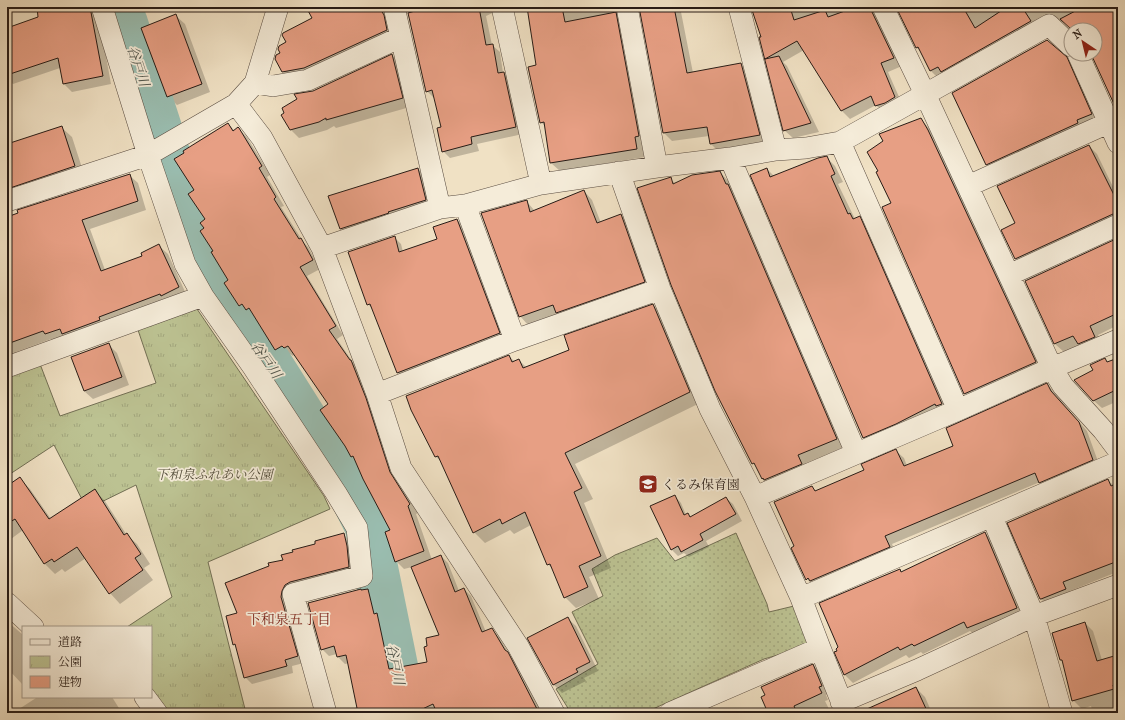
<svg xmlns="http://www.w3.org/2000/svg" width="1125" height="720" viewBox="0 0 1125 720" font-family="'IM FELL French Canon','Noto Serif JP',serif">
<defs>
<pattern id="grass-dots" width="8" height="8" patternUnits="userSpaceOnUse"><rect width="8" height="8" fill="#bcc292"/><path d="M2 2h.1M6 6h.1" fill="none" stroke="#a2a67d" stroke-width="1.8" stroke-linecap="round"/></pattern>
<pattern id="park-tufts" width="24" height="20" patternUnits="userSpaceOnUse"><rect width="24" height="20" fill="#bcc292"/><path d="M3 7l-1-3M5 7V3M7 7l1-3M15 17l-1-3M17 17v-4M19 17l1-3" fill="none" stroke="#a2a67d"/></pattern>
</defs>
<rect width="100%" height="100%" fill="#f0e1c4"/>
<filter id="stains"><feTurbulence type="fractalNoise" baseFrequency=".005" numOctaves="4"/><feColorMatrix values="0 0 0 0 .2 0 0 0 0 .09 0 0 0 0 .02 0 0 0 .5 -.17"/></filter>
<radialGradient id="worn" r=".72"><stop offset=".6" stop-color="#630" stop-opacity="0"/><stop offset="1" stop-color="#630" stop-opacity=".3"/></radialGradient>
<path fill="url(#grass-dots)" stroke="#726f54" d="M736,533L767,604L769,612L794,606L812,645L764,659L644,713H571L556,689L598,664L572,612L603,596L592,569L615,555L657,538L675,561Z"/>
<path fill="url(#park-tufts)" stroke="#726f54" d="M197,309L324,496L330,509L208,562L246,713H168L151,691V627H127L172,597L136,485L87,509L54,445L7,476V376L40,364L60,416L156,383L138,330Z"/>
<path fill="#0003" d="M38,7H97L111,84L72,92L63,83L60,68L13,84L7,78V29L40,18Z
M307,7H392L394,38L290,79L283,72L287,43L313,18Z
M407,7H495L497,11L486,16L492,45L500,52L503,73L511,80L523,134L477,144L479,151L450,158L443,151L442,128L435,98H434L427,91Z
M528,7H627L645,157L560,171L551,163L546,127L541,122L537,66Z
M640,7H709L681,12L693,73L741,64L749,73L768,143L719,152L711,144L709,136L672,141L664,133Z
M752,7H883L902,66L888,72L903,106L885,114L876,105L850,119L842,111L804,50L783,62L787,66L819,132L793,138L784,130L760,38L763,37Z
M897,7H1115L1118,11V111L1092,54H1095V30H1073L1067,24L1060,21L939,79L930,70L922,52L917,48Z
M176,16L185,24L210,92L177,105L168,96Z
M392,55L401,64L410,107L336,128L334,126L327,130L299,138L291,130L313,92Z
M1066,58L1075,67L1099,122L996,173L987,164Z
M920,119L928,127L936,139L1043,370L973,401L965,394L880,171Z
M228,124L235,131L238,128L247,137L270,175L267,177L284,206L281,207L304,243L308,247L320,269L307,276L343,335L337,339L354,364L359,369L418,513L416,514L432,560L441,556L448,563L459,591L464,589L471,596L486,632L492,630L499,637L511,657L515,660L543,713H438V712L435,713H339L358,707L349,663L345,664L338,657L337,654L329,656L322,649L362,591L368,590L375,597L379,617L384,621L394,669L428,663L440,636L412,567L404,569L396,561L392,530L356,461L352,457L345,445L330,404L295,354L293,356L290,354L284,358L276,349L256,317L250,312L248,314L240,306L225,283L230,280L214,251L205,228L207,219L195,191Z
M61,127L72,137L85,177L21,198L10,185L7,186V145Z
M1089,146L1097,154L1118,197V223L1023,266L1016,259V223Z
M827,158L835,166L843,182L838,184L855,219L859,217L867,225L949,412L871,445L863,437L767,169L774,176Z
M418,169L431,182L438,212L353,241L341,229Z
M720,172L728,181L732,190L844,447L806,463L810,472L770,487L762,479L757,467L753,463L670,179L676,184Z
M129,175L138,183L146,210L90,229L105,270L143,256L159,246L168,254L187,296L54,342L51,339L16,352L18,359L7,363V218Z
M584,191L592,200L601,223L621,215L629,223L652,290L528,325L520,316L527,202L535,211Z
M457,220L464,227L506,340L405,380L398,373L374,311L368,304L394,237L401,244L403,252L439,240Z
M1118,239V325L1098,335L1103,345L1087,352L1080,345L1064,352L1055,344L1026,281Z
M653,305L664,316L700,403L575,464L593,499L584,503L611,568L589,577L599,599L576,608L565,597L554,571L548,564L531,525L514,534L510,530L485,543L474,532L442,462L436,457L509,356L515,362L519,360L526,367L570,350Z
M108,344L117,353L129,385L93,399L84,391Z
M1118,359V401L1102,408L1093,400L1094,371L1105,360L1108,363Z
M1047,384L1087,431L1100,467L1048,490L1040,482L892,544L897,555L814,587L807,579L796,547L812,487L817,492L865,470L896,451L904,458L907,466L955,447Z
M20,479L30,489L51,519L95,491L105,501L126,534L137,544L150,564L144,568L153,580L120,604L110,593L86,558L65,572L62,569L55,574L45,564L23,530L7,542V487Z
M1108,480L1114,486L1118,484V580L1112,574L1070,591L1073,597L1049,607L1040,598Z
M675,496L681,503L686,515L688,514L691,518L726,498L733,504L742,521L706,541L709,547L689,557L684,553L678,556L672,550L651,507Z
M985,533L994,542L1025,616L976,636L970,631L923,654L921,652L909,658L906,655L853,683L844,674L838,651L899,570L902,572Z
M343,534L350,541L355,574L292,592L304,663L292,666L293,673L252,684L245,677L237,647L234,644L238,614L284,560L317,544Z
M567,618L576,626L598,671L584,678L586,681L562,693L554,685Z
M7,621L23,635V685L7,668Z
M1085,623L1093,631L1102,660L1118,655V713H1093L1091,706L1082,709L1073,700L1063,662L1061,660Z
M813,665L820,672L829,693L826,695L828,700L825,701L831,713H769L766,696Z
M916,688L925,697L932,713H872Z
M35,697H112L122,713H22L19,709L36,698Z"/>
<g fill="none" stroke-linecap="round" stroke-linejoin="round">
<path stroke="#9abeb1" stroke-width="45" d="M119,7L125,22L209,281L270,364L347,486L367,526L405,713"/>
</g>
<path fill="#e79f84" stroke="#281c16" d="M37,7H90L103,76L63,84L58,58L7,75V28L38,17Z
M306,7H379L384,15L387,30L304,68L282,72L275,59L276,55L280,53L278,49L279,46L286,42L282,35L283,33L312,18Z
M429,7H479L486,45L493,44L498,73L504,72L516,127L471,137L472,144L442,152L437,128L441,127L432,90L426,92L408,13Z
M527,7H562L565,22L616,12L639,136L635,137L637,149L550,163L544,122L540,123L528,67L536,65Z
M639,7H674L687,73L741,63L760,135L710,144L707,127L663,133Z
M751,7H790L794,20L825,10L828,17L856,7H871L872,12L894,58L881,63L895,97L885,103L875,106L871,96L841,111L797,41L765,59L779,56L811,123L783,131L759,37H761Z
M896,7H963L975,28L1007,7H1022L1031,21L941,72L938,67L930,71L918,47L916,48Z
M1083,7H1112L1118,19V102L1114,104L1091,54H1095V30H1072L1060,19Z
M176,14L202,84L167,97L141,28Z
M1047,40L1067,57L1092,114L1077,120L1078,123L986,165L952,93Z
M392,54L403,98L326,120V118L319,122L290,130L281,115L284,113L282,108L297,99L294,94L313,91Z
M921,118L928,130L1036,362L964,394L882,207L891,203L876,172L878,171L867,152L883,141L879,134Z
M228,123L233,131L238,127L239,128L262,166L259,168L276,197L274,199L299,239L301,238L313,260L300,267L336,326L329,330L350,360H351L366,398L390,472L410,504L408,506L424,551L395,562L385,532L390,530L363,479L353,456L351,457L345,446L320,410L328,404L288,346L284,348L282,346L275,350L249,308L246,310L242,304L239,306L224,283L228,280L211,252L213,251L200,231L204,228L200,223L205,219L188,194L194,190L174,159L184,153L183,151Z
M62,126L75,166L10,188L7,180V144Z
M1089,145L1118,203V213L1113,214L1015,259L1001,230L1015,223L997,186Z
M827,156L835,174L831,176L848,214L850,213L853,219L860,216L942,404L936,406L935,404L896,424L863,438L750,175L767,168L770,177L818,158Z
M418,168L426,200L388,212L389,213L340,229L328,196Z
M720,171L726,184H728L837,439L798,455L802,464L764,480L763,478L762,479L754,463L752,464L715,391L671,285L637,188L671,177L673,184L692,175Z
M130,174L138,201L82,220L101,271L142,256L141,253L159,244L179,287L161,296L160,294L99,317L100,320L62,334L60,329L45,334L43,331L7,344V217L18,213L17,210Z
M584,190L597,223L621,214L645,282L556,313L553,305L519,317L481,213L527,200L530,212Z
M457,219L500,333L397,373L370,304L367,305L348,252L395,236L399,252L437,239L433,227Z
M1118,238V313L1090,326L1095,337L1078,344L1073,336L1054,344L1025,281Z
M653,304L690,392L565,453L582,488L574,492L601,556L579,566L588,587L564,598L550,564L547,565L525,512L502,524L500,519L473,533L438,456L435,457L411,410L406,396L509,355L512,362L519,359L523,368L569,350L564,335Z
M109,343L122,377L84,391L71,357Z
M1105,358L1107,362L1118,358V389L1093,401L1074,380L1093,370L1090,365Z
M1047,383L1051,391L1079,422L1093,460L1039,483L1035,473L885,536L890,547L810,581L808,578L806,580L791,548L794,546L774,502L812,486L815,491L864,470L861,464L896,449L904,466L953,446L946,428Z
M20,477L49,519L95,489L124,535L127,533L141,554L135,558L143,570L109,594L77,547L54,562L52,559L44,564L15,519L7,524V486Z
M1108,479L1111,486L1118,483V561L1063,582L1066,589L1041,599H1040L1007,523Z
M675,495L684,515L688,513L690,517L726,497L736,514L700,534L703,540L681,552L678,546L671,550L650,506Z
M985,532L1017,608L967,628L964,622L914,646L912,644L900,650L898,647L844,675L834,652L837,651L836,649L838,647L819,603L900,569L901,572Z
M344,533L347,546L349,567L290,582L285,585L282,591L281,597L298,656L285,660L287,666L244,678L235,644L233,645L226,616L237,613L225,583L269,566L268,563L283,560L281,555L293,552L292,550L315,544V541Z
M441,555L455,592L464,588L482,632L492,628L505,650L508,652L539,713H437L433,704L414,713H358L346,655L337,657L334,646L321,650L308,603L361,589V590L368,589L374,614L377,613L389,669L427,662L424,647L427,646L426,638L439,635L411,567Z
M568,617L590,662L576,669L578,672L553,685L527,638Z
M1085,622L1097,661L1114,656L1118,671V684L1113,685L1114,689L1072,701L1062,660H1060L1052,633Z
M813,664L822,686L819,687L822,693L794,706L797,713H768L761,697L765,695L761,687Z
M916,687L928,713H858Z"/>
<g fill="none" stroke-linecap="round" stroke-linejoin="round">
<g stroke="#5a4d42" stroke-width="22">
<path id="minor" d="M102,7L148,155L185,264L203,296L253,367L336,493L357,528L362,576L293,594L326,713
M394,7L440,208
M502,7L541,184
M627,7L657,167
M739,7L776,150
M883,7L925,94L1052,368L1063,386L1103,430L1118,450
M1078,54L1118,143
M255,83L273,86L308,80L401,37
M236,104L262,138L322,248L377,394L401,468L518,646L554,713
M840,142L958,410
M730,158L856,453
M619,172L660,289L710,409L755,497L801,598L820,648L846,713
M968,186L1108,123
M7,201L148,155L236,104L255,83L278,7
M465,205L515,340
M322,248L440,208L465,205L541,184L657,167L730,158L776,150L806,148L840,142L1049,25L1071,46
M1009,275L1118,225
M7,367L203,296
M377,394L515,340L660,289
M755,497L958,410L1052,368L1118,340
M992,517L1034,616L1062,713
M801,598L1118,462
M7,603L33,627
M145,697L157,713
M841,702L917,670L1034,616L1118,585
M670,713L820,648"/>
</g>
<use href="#minor" stroke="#f5ecd9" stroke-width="21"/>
</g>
<defs>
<g id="school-square" transform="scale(1)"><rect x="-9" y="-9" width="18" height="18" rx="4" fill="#8f2418" stroke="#f5ecd9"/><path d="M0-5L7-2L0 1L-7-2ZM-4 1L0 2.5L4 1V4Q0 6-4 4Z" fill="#fff"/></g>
</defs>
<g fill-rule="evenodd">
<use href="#school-square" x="648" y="484"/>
</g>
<g text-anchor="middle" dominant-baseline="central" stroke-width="3.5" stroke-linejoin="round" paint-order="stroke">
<g font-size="13" font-style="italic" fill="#544e3b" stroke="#f5ecd9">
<text x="214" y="474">下和泉ふれあい公園</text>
</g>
<g font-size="13" fill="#281c16" stroke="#f5ecd9" text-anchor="start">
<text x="662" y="484">くるみ保育園</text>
</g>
<g font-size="14" font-style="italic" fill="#50554c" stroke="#f5ecd9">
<text transform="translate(138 66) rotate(72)">谷戸川</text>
<text transform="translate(266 360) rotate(55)">谷戸川</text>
<text transform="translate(395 664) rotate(78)">谷戸川</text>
</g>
<g font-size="14" fill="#7a1f14" stroke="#f5ecd9">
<text x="289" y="619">下和泉五丁目</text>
</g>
</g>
<rect width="1125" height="720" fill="none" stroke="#f0e1c4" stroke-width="24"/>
<rect x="8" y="8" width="1109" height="704" fill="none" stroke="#281c16" stroke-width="2"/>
<rect x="12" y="12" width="1101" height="696" fill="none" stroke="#281c16"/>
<rect x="22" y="626" width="130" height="72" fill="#f5ecd9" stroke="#a3998b"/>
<rect x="30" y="639" width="20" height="6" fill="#f5ecd9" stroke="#a3998b"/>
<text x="58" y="646" font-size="12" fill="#281c16">道路</text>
<rect x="30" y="656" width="20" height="12" fill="url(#park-tufts)" stroke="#a3998b"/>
<text x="58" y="666" font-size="12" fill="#281c16">公園</text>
<rect x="30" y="676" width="20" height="12" fill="#e79f84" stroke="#a3998b"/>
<text x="58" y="686" font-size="12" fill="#281c16">建物</text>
<g transform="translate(1083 42) rotate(325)"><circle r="19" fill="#f5ecd9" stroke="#a3998b"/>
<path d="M0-3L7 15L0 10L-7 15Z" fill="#8f2418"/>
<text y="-6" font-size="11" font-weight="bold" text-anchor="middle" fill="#281c16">N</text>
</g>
<rect width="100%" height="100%" filter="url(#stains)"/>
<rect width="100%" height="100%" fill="url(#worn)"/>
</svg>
